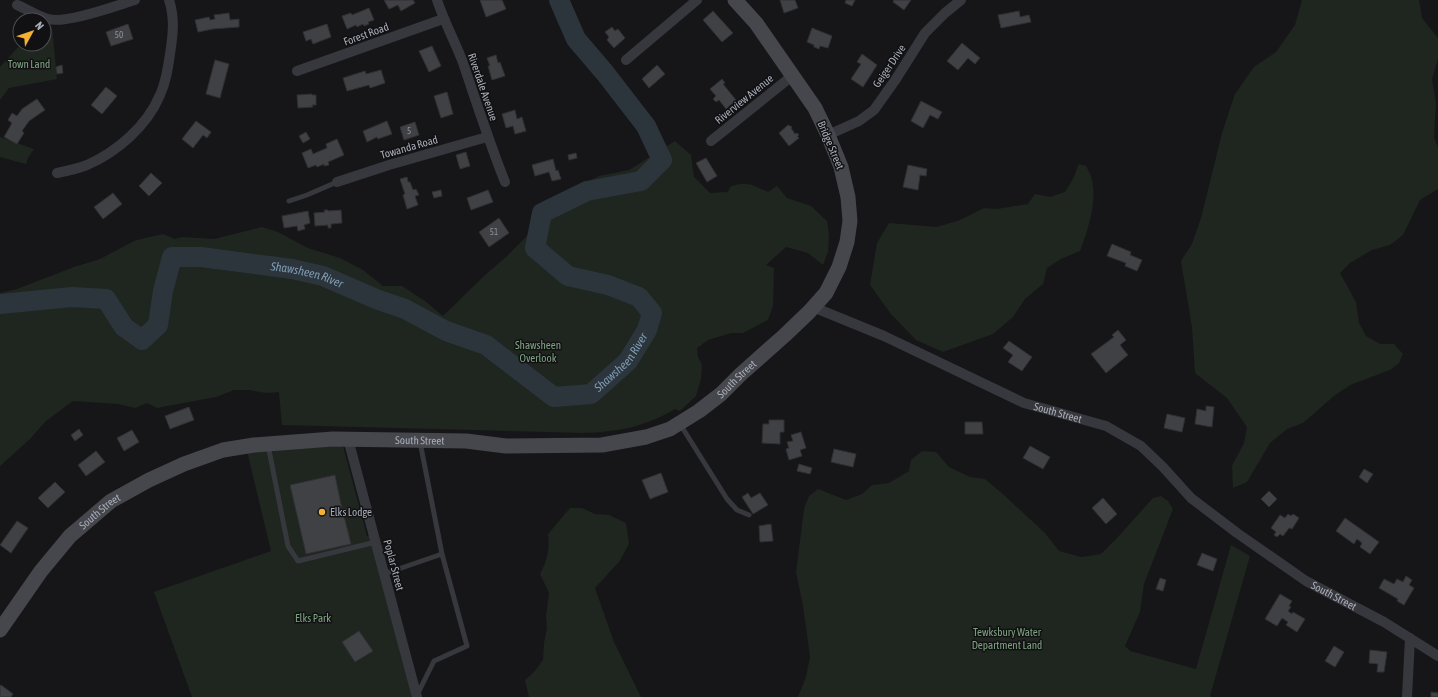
<svg xmlns="http://www.w3.org/2000/svg" width="1438" height="697" viewBox="0 0 1438 697" font-family="'Asap Condensed',sans-serif">
<rect width="100%" height="100%" fill="#161618"/>
<path fill="#1e261f" d="M1302,0H1419L1422,18L1438,38V59L1432,79L1436,103L1434,137L1438,148V189L1420,200L1403,235L1390,245L1372,250L1350,263L1340,273L1356,302L1359,323L1366,336L1380,344H1394L1403,354L1399,363L1390,370L1350,385L1334,396L1303,423L1287,429L1270,443L1247,482L1233,488L1232,466L1244,443L1247,427L1227,398L1195,373L1192,327L1181,261L1192,244L1201,218L1222,133L1235,94L1254,67L1276,52L1295,25Z
M52,27L57,79L9,88L0,100V67L21,44H44V28Z
M0,137L34,149L28,158L26,164L0,157Z
M675,141L691,155L694,177L710,193L728,192L730,187C747,180 752,185 768,192L777,186L787,198L811,206L827,221L829,235L828,252L823,265L808,253L786,247L766,265L774,268L773,306L768,320L743,333H731L708,340L697,348L698,357L702,365L701,379L696,396L680,411L675,409C645,427 617,432 583,433L282,425L279,392L266,393L249,390H234L216,397L157,408L147,403L135,408L118,404L73,401L46,421L30,439L0,466V293L17,289L74,267L100,259L134,241L145,238L163,234L175,239L182,237L214,239L262,227L278,232L308,248L340,258L363,270L383,286H402L425,301L443,316L484,276L507,256L529,234L552,199L599,176L629,170Z
M1079,164L1086,166C1088,170 1091,175 1092,180C1097,203 1088,230 1080,251L1061,259L1047,268L1043,284L1025,299L1013,317L993,334L943,352L916,340L891,314L870,285L877,243L889,223L937,227L960,220L984,208L997,209L1028,204L1035,194L1050,197L1065,192L1073,179Z
M343,446L367,536L374,535L415,697H192L154,592L271,551L247,451Z
M922,451L936,452L949,467L970,477L985,479L1005,496L1045,533L1059,551L1081,557L1101,554L1117,538L1153,498L1161,496L1168,501L1173,509L1144,584L1140,612L1125,646L1130,651L1196,669L1231,545L1250,556L1210,696L1212,697H798L806,677L810,657L803,606L796,572L804,509L809,496L818,489L846,500L862,494L872,485L889,483L909,471L911,460Z
M570,508H582L595,514L609,515L626,523L629,544L619,562L595,588L614,642L641,697H529L525,680L534,672L543,660L544,643L547,628L546,616L549,593L540,574C547,560 550,550 548,534Z"/>
<g fill="none" stroke-linecap="round" stroke-linejoin="round">
<path stroke="#2c353c" stroke-width="20" id="s1" d="M0,304L72,297L106,299L124,327L142,340L158,325L163,291L172,257H201L292,269L323,276L376,299L405,309L446,331L486,345L554,397L591,394L628,361L647,330L652,313L639,297L608,285L568,276L535,248L542,213L587,191L641,181L662,160L646,126L605,73L576,39L559,0"/>
</g>
<path fill="#404145" stroke="#303034" d="M384,0H413L415,3L401,11L398,5L389,9Z
M480,0H502L506,9L486,17Z
M780,0H795L798,8L784,13Z
M846,0H855L852,6L845,3Z
M894,0H911L904,10L893,2Z
M369,8L374,20L368,22L369,24L364,26L363,24L357,27L356,25L347,29L342,16L351,13L352,15Z
M713,11L733,33L722,42L703,20Z
M1019,11L1020,17L1029,15L1031,22L1001,28L998,15Z
M229,13L230,20L239,19V27L213,29L198,32L195,20L209,17L210,20L215,19L214,15Z
M128,24L133,39L111,46L106,32Z
M327,24L331,37L313,44L311,39L306,41L303,32Z
M612,27L615,31L618,29L625,38L614,48L607,40L609,37L605,32Z
M812,28L832,36L828,48L820,46L819,49L814,47V45L807,42Z
M962,43L980,58L975,64L968,58L958,70L947,61Z
M432,46L441,66L429,72L419,51Z
M862,54L877,65L863,87L851,79L861,64L857,62Z
M496,55L498,63L500,62L505,76L492,80L488,66H490L487,58Z
M215,60L229,64L220,98L206,94Z
M62,65L63,73L57,74L56,67Z
M657,65L665,74L649,88L642,79Z
M381,70L385,83L370,88L369,85L347,91L343,78L365,71L366,74Z
M722,79L725,83L723,84L736,100L726,109L719,100L716,102L713,99L716,96L710,89Z
M106,87L117,96L102,114L91,105Z
M447,92L453,114L441,118L434,96Z
M312,94V95H316V105H312L313,107L298,108L297,95Z
M37,99L45,110L29,121L22,131L24,133L17,144L4,137L12,123L8,120L12,113L17,116L22,109Z
M921,101L942,112L938,119L930,115L923,128L911,121Z
M515,110L517,119L522,117L526,131L515,134L513,126L506,128L502,114Z
M196,121L211,132L207,138L203,135L193,148L182,139Z
M387,121L392,134L378,139L377,137L367,142L363,131Z
M415,122L419,135L404,140L400,127Z
M788,125L792,127L791,128L795,134L797,133L799,135L797,136L799,138L789,146L779,133Z
M306,132L310,139L303,143L299,136Z
M337,139L344,155L328,162L329,165L324,166V164L317,167L316,165L308,168L302,153L311,149L313,154L327,148L326,144Z
M466,152L470,166L460,169L456,155Z
M576,153L577,158L569,160L568,155Z
M706,158L717,176L707,182L696,163Z
M553,159L556,171L558,170L561,179L552,181L549,172L535,176L532,165Z
M908,165L927,169L926,176L920,175L918,190L903,187Z
M151,173L162,183L149,196L139,186Z
M407,177L408,182H410L413,190L416,189L419,195L415,196L418,205L407,209L403,195L405,194L400,179Z
M441,190L442,196L434,198L432,192Z
M488,190L493,202L471,210L467,198Z
M113,193L122,204L103,219L94,207Z
M324,210H328V211L341,210L342,223L331,224V228H328V225L315,226L314,213L325,212Z
M308,211L310,223L304,225L305,229L298,231L297,226L284,228L282,216Z
M499,218L509,233L489,247L479,232Z
M1112,244L1131,252L1130,255L1142,260L1137,271L1125,266L1126,263L1107,256Z
M1118,330L1126,340L1120,345L1128,355L1106,373L1091,354L1114,337L1112,335Z
M1009,341L1032,357L1022,371L1008,362L1013,355L1003,348Z
M1206,406L1214,407L1212,427L1195,424L1197,409L1206,411Z
M189,407L194,420L170,429L165,416Z
M1167,414L1185,418L1182,432L1164,428Z
M769,420H784V432H780V444L762,443L763,424H769Z
M965,422H982L983,434H965Z
M79,429L83,435L75,441L71,435Z
M132,430L139,442L124,451L117,438Z
M801,432L806,448L800,450L802,456L789,460L786,449L789,448L787,442L793,441L791,435Z
M1030,446L1050,457L1043,469L1023,458Z
M834,449L856,454L853,467L831,462Z
M96,451L105,462L86,476L78,465Z
M799,464L812,468L810,474L797,471Z
M1364,469L1373,474L1367,483L1359,477Z
M661,473L668,492L650,499L642,480Z
M335,475L342,509L348,508L349,515L344,516L351,544L306,554L290,485Z
M55,482L65,492L48,508L38,498Z
M1269,491L1277,499L1269,507L1261,499Z
M748,493L751,498L760,493L768,505L753,514L742,497Z
M1103,498L1117,514L1106,524L1092,508Z
M1288,514L1291,516L1293,514L1299,518L1292,529L1289,528L1283,536L1280,534L1277,537L1274,535L1276,532L1271,528L1280,515L1285,518Z
M1345,518L1379,542L1370,554L1360,547L1362,543L1357,539L1354,544L1336,531Z
M17,521L28,528L11,553L0,545Z
M771,524L773,541L760,542L759,526Z
M1202,553L1217,559L1213,571L1197,565Z
M1406,576L1412,580L1409,585L1414,588L1404,605L1397,601L1398,599L1379,588L1384,579L1394,584L1397,579L1403,582Z
M1160,578L1166,580L1163,591L1156,589Z
M1280,594L1292,601L1289,606L1291,607L1288,611L1292,614L1293,612L1305,619L1297,632L1286,625L1288,622L1282,618L1277,626L1265,619Z
M359,631L373,651L355,662L342,642Z
M1334,646L1344,652L1335,667L1325,661Z
M1370,650L1387,652L1384,672H1377L1378,664L1369,663Z
M1,685L13,694L11,697H0V686Z
M1431,692L1438,693V697H1431Z"/>
<g fill="none" stroke-linecap="round" stroke-linejoin="round">
<path stroke="#37383d" stroke-width="5" d="M289,201L307,195L337,182
M680,424L727,499L737,510L749,515
M268,445L288,546L298,561L376,542
M384,574L442,554L420,442
M418,693L434,661L467,646L442,554"/>
<g stroke="#37383d" stroke-width="10">
<path d="M437,0C444,21 454,40 462,60C476,101 489,142 505,182"/>
<path d="M17,5C27,9 37,16 48,19C66,24 115,6 135,0"/>
<path d="M626,60L697,0"/>
<path d="M297,71L443,19"/>
<path d="M828,135L859,121L874,110L896,79L925,33L945,13L961,0"/>
<path d="M711,141L792,76"/>
<path d="M57,173C67,171 77,169 87,165C117,152 147,126 160,95C166,82 168,68 170,54C173,35 175,18 169,0"/>
<path d="M337,182L389,165L487,137"/>
<path id="s2" d="M813,307L884,336L1024,403L1106,426L1141,446L1163,467L1191,498L1237,533L1306,581L1384,622L1438,656"/>
<path d="M348,439L417,697"/>
<path d="M1407,697L1410,638"/>
</g>
<path stroke="#45474d" stroke-width="15" id="s3" d="M0,630L41,571L70,536L111,501L149,480L184,464L223,450L254,445L333,439L466,441L506,446L602,445L646,437L670,429L699,411L721,394L741,374L785,335L809,312L826,293L839,267L847,242L850,221L848,197L841,167L828,135L815,108L756,23L735,0"/>
</g>
<circle fill="#f2b134" stroke="#111113" stroke-width="1.5" cx="322" cy="512" r="4"/>
<g text-anchor="middle" dominant-baseline="central" stroke-width="3" stroke-linejoin="round" paint-order="stroke">
<g font-size="9" fill="#8e929b">
<text x="119" y="35">50</text>
<text x="409" y="131">5</text>
<text x="494" y="232">51</text>
</g>
<g font-size="11" fill="#a8adb8" stroke="#111113">
<text transform="translate(366 34) rotate(-20)">Forest Road</text>
<text transform="translate(889 66) rotate(-56)">Geiger Drive</text>
<text transform="translate(483 87) rotate(71)">Riverdale Avenue</text>
<text transform="translate(744 99) rotate(-39)">Riverview Avenue</text>
<text transform="translate(831 145) rotate(67)">Bridge Street</text>
<text transform="translate(409 147) rotate(-16)">Towanda Road</text>
<text stroke="none"><textPath href="#s3" startOffset="828">South Street</textPath></text>
<text stroke="none"><textPath href="#s2" startOffset="267">South Street</textPath></text>
<text stroke="none"><textPath href="#s3" startOffset="492">South Street</textPath></text>
<text stroke="none"><textPath href="#s3" startOffset="156">South Street</textPath></text>
<text transform="translate(394 565) rotate(75)">Poplar Street</text>
<text stroke="none"><textPath href="#s2" startOffset="603">South Street</textPath></text>
</g>
<g font-size="11" fill="#7fa381" stroke="#111113">
<text x="29" y="64">Town Land</text>
<text x="538" y="345">Shawsheen<tspan x="538" dy="13">Overlook</tspan></text>
<text x="313" y="618">Elks Park</text>
<text x="1007" y="632">Tewksbury Water<tspan x="1007" dy="13">Department Land</tspan></text>
</g>
<g font-size="11" fill="#a8adb8" stroke="#111113" text-anchor="start">
<text x="330" y="512">Elks Lodge</text>
</g>
<g font-size="12" font-style="italic" fill="#7f9bb3" stroke="#111113">
<text stroke="none"><textPath href="#s1" startOffset="390">Shawsheen River</textPath></text>
<text stroke="none"><textPath href="#s1" startOffset="750">Shawsheen River</textPath></text>
</g>
</g>
<g transform="translate(32 32) rotate(50)"><circle r="19" fill="#111113" stroke="#4d4f55"/>
<path d="M0-3L7 15L0 10L-7 15Z" fill="#f2b134"/>
<text y="-6" font-size="11" font-weight="bold" text-anchor="middle" fill="#a8adb8">N</text>
</g>
</svg>
